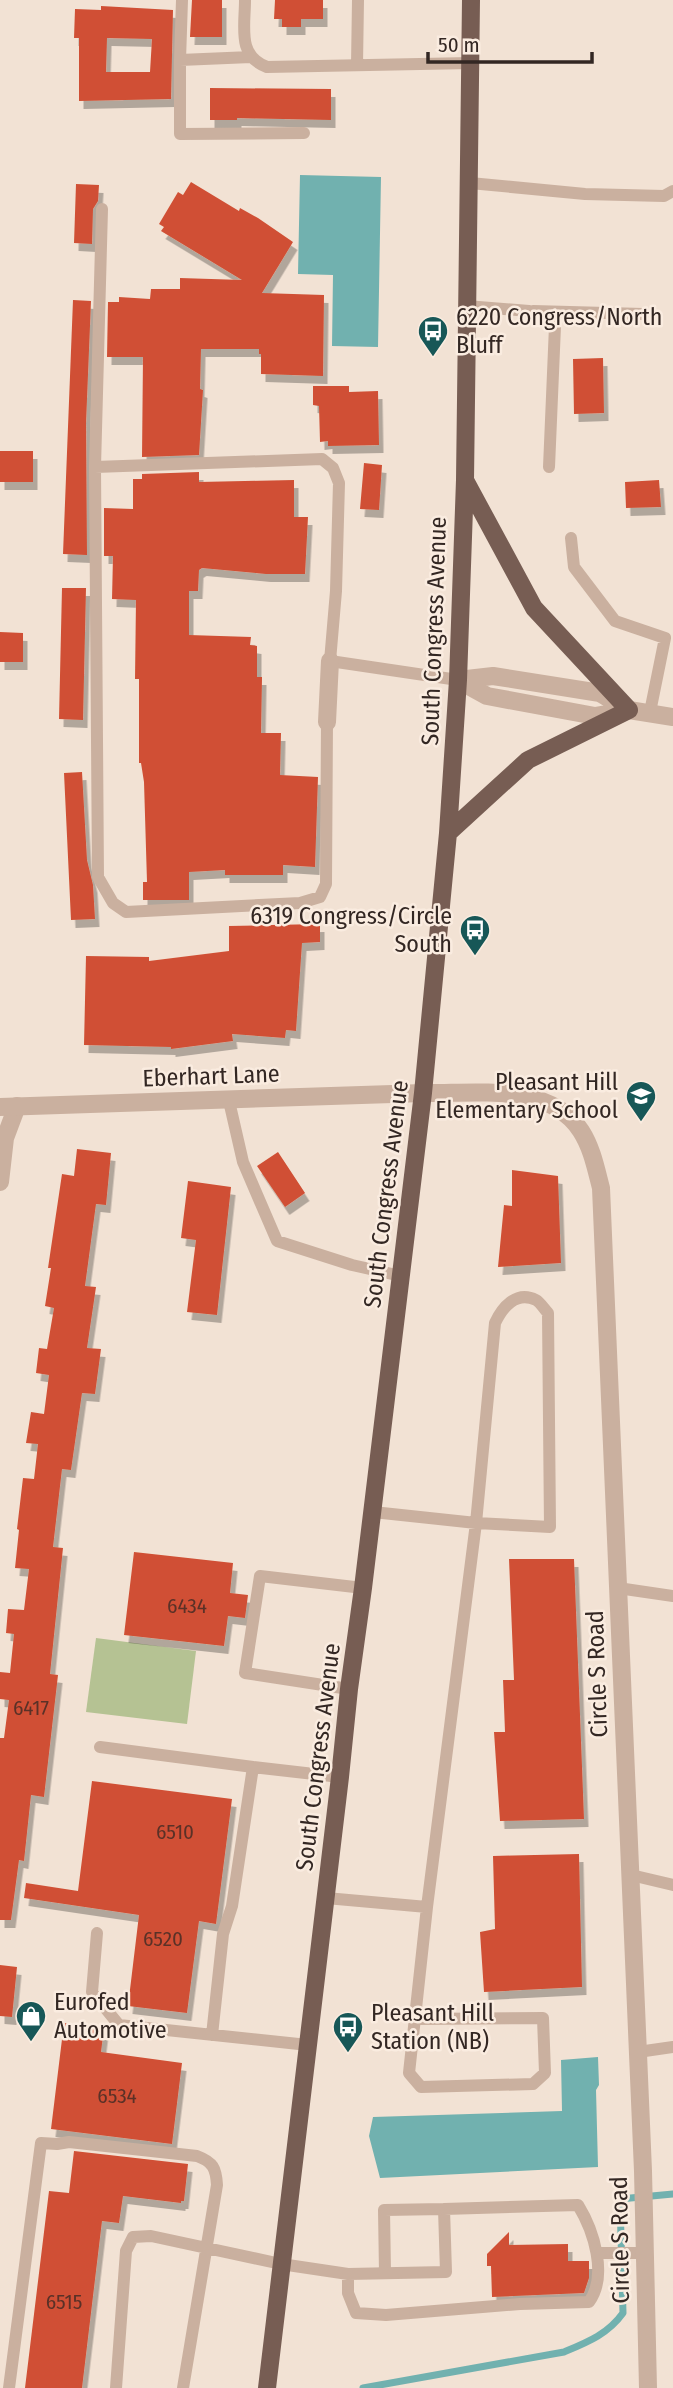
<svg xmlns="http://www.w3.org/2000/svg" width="673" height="2388" viewBox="0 0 673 2388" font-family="'Fira Sans Condensed',sans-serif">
<defs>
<filter id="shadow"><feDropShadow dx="4.5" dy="8" stdDeviation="0" flood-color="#0004"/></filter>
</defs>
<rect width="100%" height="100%" fill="#f2e2d4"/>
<path fill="#b5c293" d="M96,1638L196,1651L187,1724L86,1712Z"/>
<path fill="#71b1af" d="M300,175L381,177L378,347L332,346L333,275L298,274Z
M598,2057L599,2085L596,2090L598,2167L380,2178L369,2136L373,2117L562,2111L561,2060Z"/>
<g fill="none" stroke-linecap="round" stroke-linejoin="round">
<path stroke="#71b1af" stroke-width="7" d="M363,2388L564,2352C588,2342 608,2334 623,2313L620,2199L673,2194"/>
</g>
<path fill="#d05034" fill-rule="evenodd" filter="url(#shadow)" d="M192,0H222V37H190Z
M275,0H323V19H301V27H282V19H274Z
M101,6L173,10L171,99L79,101V38H74L75,9L101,10ZM107,38L152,39L150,72H106Z
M210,88L331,89V120L237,118V120H210Z
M191,182L239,211L240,208L258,218L293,242L262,293L324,295L323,376L261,374V354H259V349H201L200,389L203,390L199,455L142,457L143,357H107L108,302H119V297L150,299L151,289H180V278L242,280L161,231L164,227L159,224L178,192L183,195Z
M76,184L99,185L98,201L93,209L92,244L74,243Z
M73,300L91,301L86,423L87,555L63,554Z
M603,358L604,413L574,414L573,359Z
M313,386H349V392L378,391L379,445L328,446V441L320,442L319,406L313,405Z
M0,451H33V482H0Z
M364,463L382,465L379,510L360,509Z
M199,472V482L294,480V517H308L305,574H266L202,568L199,570L198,591H189V635L251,637L250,645L257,646V677H262L261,733H281L280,775L318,777L315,867L283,865V875H225V870L189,872V900H143V882H147L144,782L141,763H139V679H135L136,600L112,599L113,556H104V508L133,509V479H142V474Z
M659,480L661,507L626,508L625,482Z
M62,588H86L83,720L59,719Z
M0,632L23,633V662H0Z
M82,772L87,860L93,885L95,919L71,920L64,773Z
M320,924V942L302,943L296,1031L286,1030L285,1038L232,1034L233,1041L171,1049V1047L84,1045L86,956L149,957V961L229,951V926Z
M77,1149L111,1153L106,1205L96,1204L85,1286L96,1287L87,1348L101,1349L95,1394L82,1393L71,1470L62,1469L53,1547L63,1548L50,1674L58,1675L44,1797L31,1795L24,1861L19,1860L11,1920H0V1738H4L9,1700L0,1699V1672L10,1673L14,1634L6,1633L8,1609L24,1610L29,1569L15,1568L19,1530L17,1529L23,1478L34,1479L38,1444L26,1443L31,1412L44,1414L49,1375L36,1373L39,1348L47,1349L54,1308L45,1306L51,1268H48L62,1174L74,1176Z
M278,1152L305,1193L285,1207L257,1166Z
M512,1170L558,1176L561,1263L498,1267L504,1205L512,1206Z
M188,1181L231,1187L217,1315L187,1312L196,1240L181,1238Z
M134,1552L233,1563L230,1593L248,1595L245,1618L228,1616L224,1646L124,1635Z
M509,1559H574L584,1819L500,1821L494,1732H505L503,1680H514Z
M92,1781L232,1799L216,1924L199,1921L187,2013L128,2006L139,1915L24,1898L26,1883L78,1891Z
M579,1854L582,1987L484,1992L480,1932L495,1929L493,1856Z
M0,1965L17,1967L12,2017L0,2016Z
M64,2023L104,2028L101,2052L182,2063L172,2144L51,2129Z
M74,2151L188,2164L184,2201H181V2203L123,2196L119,2223L102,2221L82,2388H25L49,2191L69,2193Z
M509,2232V2245L568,2244V2261H589V2278L584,2293L492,2297L491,2266H487V2254Z"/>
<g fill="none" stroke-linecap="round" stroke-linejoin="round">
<path stroke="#cab09f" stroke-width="12" d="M182,0L180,60L251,57
M245,0C245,27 237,56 267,67L471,63
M180,60V134L304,133
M357,65L358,0
M470,183L585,194L664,196L673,191
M466,306L529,311L555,326L549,467
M533,311L643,314
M95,467L102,209
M571,538L574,567L615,621L665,638L650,712
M327,722L326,884L320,897L300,903L126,912L113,903L98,877L95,467L322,459L333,468L339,483L336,591L330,661L458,680
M229,1101L243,1162L277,1241L352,1265L401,1276
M618,1588L673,1596
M349,1689L245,1673L260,1576L363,1588
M100,1747L253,1767L232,1906L223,1934L212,2035
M253,1767L340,1777
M631,1875L673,1885
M326,1898L427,1907L476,1523L495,1323C502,1308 516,1290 536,1300C540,1302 545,1310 548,1313L550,1527L476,1523L373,1512
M97,1933L92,1992L119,2025L308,2045
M415,2019L543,2018L545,2073L533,2084L421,2087L409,2073L427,1907
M638,2052L673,2047
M598,2253H646
M385,2273L384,2210L444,2209
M9,2388L41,2143L57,2144L69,2142L197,2156C213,2162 216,2168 217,2185L183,2388
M116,2388L126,2251L133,2237L151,2236L281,2264L348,2274L446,2272L444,2209L578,2205C594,2231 608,2276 589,2302L520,2304L386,2315L356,2313L348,2293V2274"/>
<path stroke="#cab09f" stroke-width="18" d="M458,680L487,696L595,716L629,710L673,717
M458,680L493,676L600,693L623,707
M327,722L330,661
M423,1093C474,1094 550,1082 581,1131C592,1148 596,1169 601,1188L643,2171L648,2388
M0,1182L5,1138L17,1106"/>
<path stroke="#cab09f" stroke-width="18" d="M0,1107L423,1093"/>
<path stroke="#775d53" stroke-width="18" d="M448,833L528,760L629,710L534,608L466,482
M267,2388L340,1777L349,1689L363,1588L423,1093L448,833L458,680L465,480L471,0"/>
</g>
<defs>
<g id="bus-pin" transform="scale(1.575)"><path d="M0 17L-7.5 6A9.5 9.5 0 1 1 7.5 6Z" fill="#175757" stroke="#faece0"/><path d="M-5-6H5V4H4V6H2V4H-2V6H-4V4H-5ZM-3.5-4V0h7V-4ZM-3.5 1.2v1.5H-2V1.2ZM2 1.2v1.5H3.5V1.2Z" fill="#fff"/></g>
<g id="school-pin" transform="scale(1.575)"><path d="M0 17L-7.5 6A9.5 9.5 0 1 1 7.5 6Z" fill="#175757" stroke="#faece0"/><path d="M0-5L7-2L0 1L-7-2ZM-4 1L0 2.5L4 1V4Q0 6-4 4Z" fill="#fff"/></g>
<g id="shop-pin" transform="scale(1.575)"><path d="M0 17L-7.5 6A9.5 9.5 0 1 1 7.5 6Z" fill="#175757" stroke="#faece0"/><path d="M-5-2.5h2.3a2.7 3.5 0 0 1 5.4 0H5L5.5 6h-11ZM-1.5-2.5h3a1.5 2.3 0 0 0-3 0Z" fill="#fff"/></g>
</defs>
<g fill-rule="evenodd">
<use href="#bus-pin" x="433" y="331"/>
<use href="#bus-pin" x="475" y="930"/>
<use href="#school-pin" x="641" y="1096"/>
<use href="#shop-pin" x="31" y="2016"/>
<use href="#bus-pin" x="348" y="2027"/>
</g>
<g text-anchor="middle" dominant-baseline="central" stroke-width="5" stroke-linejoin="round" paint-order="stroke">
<g font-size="21" fill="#5a3127">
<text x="187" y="1606">6434</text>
<text x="31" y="1708">6417</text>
<text x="175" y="1832">6510</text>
<text x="163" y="1939">6520</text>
<text x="117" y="2096">6534</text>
<text x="64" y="2302">6515</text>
</g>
<g font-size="24" fill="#332723" stroke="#faece0" text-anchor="start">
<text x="456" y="317">6220 Congress/North<tspan x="456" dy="28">Bluff</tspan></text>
<text x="452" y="916" text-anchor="end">6319 Congress/Circle<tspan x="452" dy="28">South</tspan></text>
<text x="618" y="1082" text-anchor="end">Pleasant Hill<tspan x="618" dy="28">Elementary School</tspan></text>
<text x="54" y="2002">Eurofed<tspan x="54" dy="28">Automotive</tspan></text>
<text x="371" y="2013">Pleasant Hill<tspan x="371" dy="28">Station (NB)</tspan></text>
</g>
<g font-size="24" fill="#332723" stroke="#faece0">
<text transform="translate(434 631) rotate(-88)">South Congress Avenue</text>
<text transform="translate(211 1076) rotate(-2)">Eberhart Lane</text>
<text transform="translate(386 1194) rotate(-83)">South Congress Avenue</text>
<text transform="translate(597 1674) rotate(-92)">Circle S Road</text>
<text transform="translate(318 1757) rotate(-83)">South Congress Avenue</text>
<text transform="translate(620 2240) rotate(-91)">Circle S Road</text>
</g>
</g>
<path d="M428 52v10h164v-10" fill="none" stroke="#332723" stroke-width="3.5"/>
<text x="438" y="52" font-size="21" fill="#332723" stroke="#faece0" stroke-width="5" paint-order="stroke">50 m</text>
</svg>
